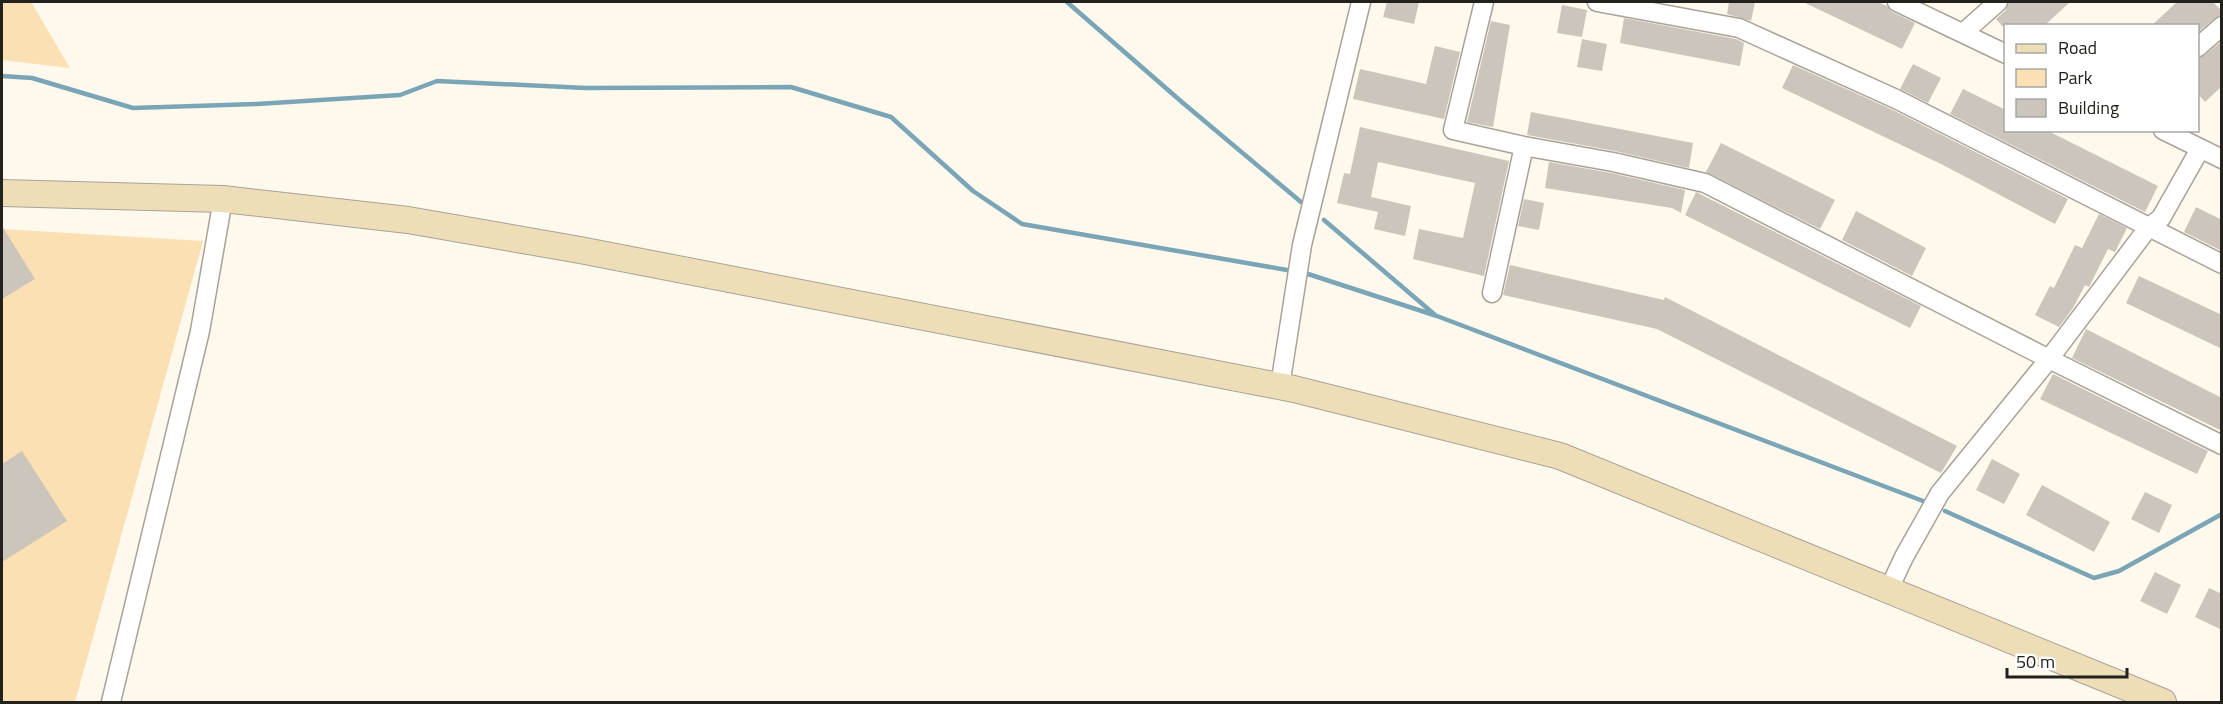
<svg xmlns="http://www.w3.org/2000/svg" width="2223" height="704" viewBox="0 0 2223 704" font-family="'Titillium Web',sans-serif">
<rect width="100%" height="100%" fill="#fef8ed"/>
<path fill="#fbe0b3" d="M2,2H31L70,68L2,60Z
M2,229L203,241L75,702H2Z"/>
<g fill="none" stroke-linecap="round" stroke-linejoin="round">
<path stroke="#79a5b6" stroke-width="4.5" d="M1067,2L1183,103L1301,202
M2,76L32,78L133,108L257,104L400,95L437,81L586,88L791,87L891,117L973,191L1022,224L1287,270
M1324,220L1434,314
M1308,274L1437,316L1923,501
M1945,511L2094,578L2119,571L2222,514"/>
</g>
<path fill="#ccc5bb" d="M1387,2H1419L1414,24L1383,17Z
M1729,2H1755L1751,21L1727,14Z
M1803,2H1878L1887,6L1892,12L1915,23L1902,49Z
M2009,2H2070L2044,26H2002L1996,19L2006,10Z
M2177,2H2213L2222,11V15L2215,18L2198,32V26H2151Z
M1562,5L1587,10L1582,37L1557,33Z
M1624,18L1736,39L1744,43L1740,66L1620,43Z
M1491,21L1510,25L1493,127L1467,122Z
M1582,39L1607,44L1602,71L1577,67Z
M2222,41V86L2205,102L2198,94V58L2205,55Z
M1435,46L1460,52L1444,119L1353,99L1360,69L1426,84Z
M1913,64L1941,78L1928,103L1900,89Z
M1793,65L1891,109L2068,199L2055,224L1943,165L1782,88Z
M1963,89L2006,110V130H2046L2158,186L2145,212L1950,114Z
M1531,112L1693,143L1689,168L1615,151L1527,135Z
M1360,127L1509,161L1484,276L1413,259L1419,229L1463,238L1475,183L1378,162L1371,197L1411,206L1405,236L1374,229L1378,212L1337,203L1344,173L1350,174Z
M1721,143L1835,200L1820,229L1706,172Z
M1549,162L1611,173L1685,190L1681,213L1672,208L1640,203L1545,188Z
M1696,192L1921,306L1910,328L1685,215Z
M1524,199L1544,203L1539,230L1518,226Z
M2196,207L2222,220V251L2184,232Z
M1856,211L1926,248L1912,276L1842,240Z
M2099,214L2127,228L2115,252L2108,249L2089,287L2085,285L2073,308L2059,327L2035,315L2050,286L2054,288L2075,245L2082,248Z
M2,226L35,279L2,299Z
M1510,265L1664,300L1665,297L1957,446L1941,473L1657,329L1503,295Z
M2139,276L2222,315V349L2126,303Z
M2086,329L2222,398V431L2072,358Z
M2053,374L2208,451L2197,474L2040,399Z
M22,451L67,521L2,562V464Z
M1992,459L2020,474L2004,504L1976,490Z
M2042,485L2110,522L2094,552L2026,515Z
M2145,492L2172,505L2159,533L2131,519Z
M2155,572L2181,585L2167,614L2140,601Z
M2209,588L2222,594V630L2195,617Z"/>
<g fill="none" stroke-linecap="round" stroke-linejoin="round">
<g stroke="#a8a298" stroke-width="21">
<path id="minor" d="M1484,2L1453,130L1524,146L1613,162L1705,183L2049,359L2222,445
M1597,2L1739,28L1896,99L2222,264
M1897,2L2006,54
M1963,33L1998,2
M2198,47L2222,26
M2163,130L2222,159
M1492,293L1524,146
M1280,386L1302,245L1361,2
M1888,591L1904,557L1940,493L2049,359L2148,228L2161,218L2200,149
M111,702L200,331L223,199"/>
</g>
<g stroke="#a8a298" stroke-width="28">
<path id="secondary" d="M2,193L223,199L408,220L580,250L1294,389L1560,456L2163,702"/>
</g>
<use href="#minor" stroke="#fff" stroke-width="18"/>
<use href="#secondary" stroke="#eedeb8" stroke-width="26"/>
</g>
<rect width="2223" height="704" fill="none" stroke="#23211d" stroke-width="6"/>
<rect x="2004" y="24" width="195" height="108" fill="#ffffff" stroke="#a7a6a5" stroke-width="1.5"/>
<rect x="2016" y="44" width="30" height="9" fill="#eedeb8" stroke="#a7a6a5" stroke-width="1.5"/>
<text x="2058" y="54" font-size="18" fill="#23211d">Road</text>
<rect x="2016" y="69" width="30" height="18" fill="#fbe0b3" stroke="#a7a6a5" stroke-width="1.5"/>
<text x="2058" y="84" font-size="18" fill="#23211d">Park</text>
<rect x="2016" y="99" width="30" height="18" fill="#ccc5bb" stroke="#a7a6a5" stroke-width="1.5"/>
<text x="2058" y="114" font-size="18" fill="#23211d">Building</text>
<path d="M2007 668v9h120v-9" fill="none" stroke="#23211d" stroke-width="3"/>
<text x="2016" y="668" font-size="18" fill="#23211d" stroke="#ffffff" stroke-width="4.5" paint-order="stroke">50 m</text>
</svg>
